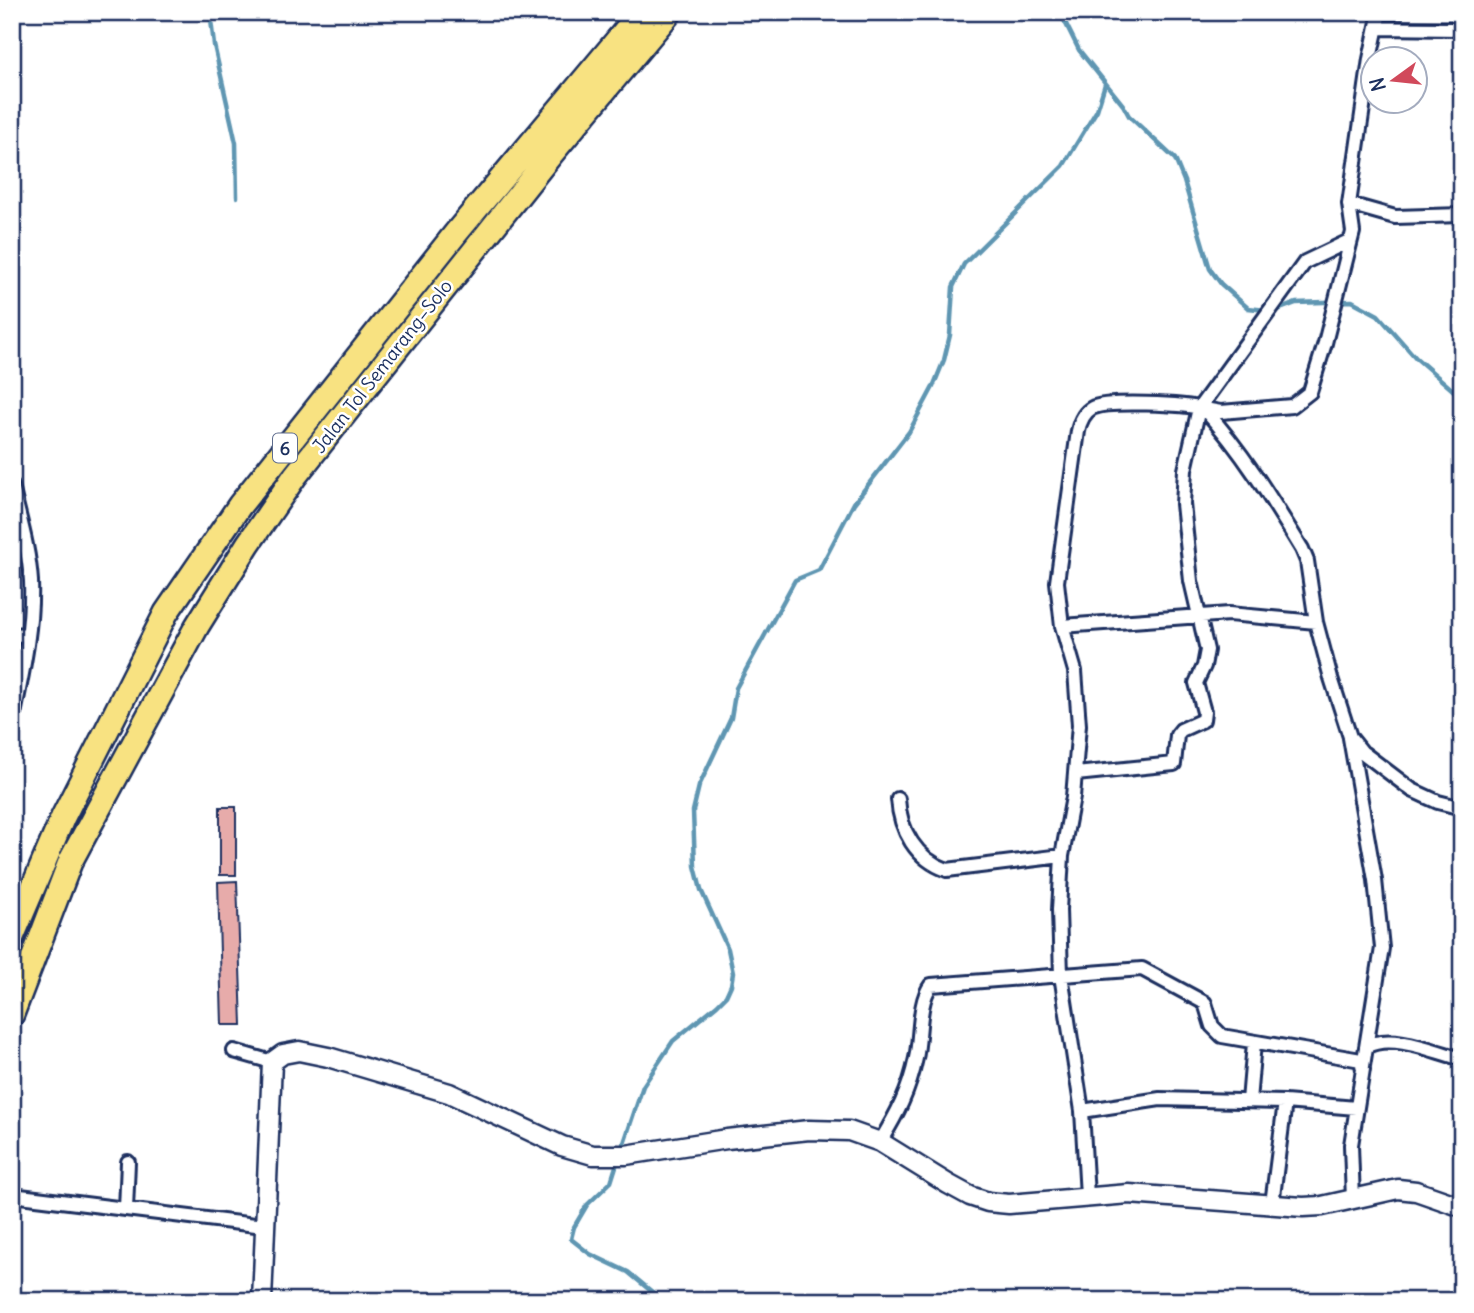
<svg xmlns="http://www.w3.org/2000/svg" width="1474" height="1313" viewBox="0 0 1474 1313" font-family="Delius,sans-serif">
<rect width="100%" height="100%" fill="#fff"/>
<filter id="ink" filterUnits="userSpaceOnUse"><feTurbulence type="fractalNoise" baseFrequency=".0143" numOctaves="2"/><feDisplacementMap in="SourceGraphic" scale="14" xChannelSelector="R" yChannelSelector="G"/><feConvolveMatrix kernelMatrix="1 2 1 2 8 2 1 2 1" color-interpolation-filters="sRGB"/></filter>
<g filter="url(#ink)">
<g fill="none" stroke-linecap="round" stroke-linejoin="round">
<path stroke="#5f96b2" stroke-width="4.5" d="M210,12L214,45L236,143L237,197
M1060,12L1079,50L1123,105L1129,116L1175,159L1184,181L1210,269L1221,284L1248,308L1266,310
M1275,311L1296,303L1352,301L1378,315L1416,358L1462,398
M621,1152L643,1086L673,1041L717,1005L726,996L731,985L733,973L728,949L701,890L695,866L693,811L699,786L731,718L736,688L795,580L819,570L854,503L909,432L933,387L944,360L950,335L953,287L964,264L1063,166L1097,110L1105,84
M618,1160L611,1182L587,1205L574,1227L571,1239L590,1254L628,1272L663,1301"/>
</g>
<path fill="#e7abaa" stroke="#1b2f5e" stroke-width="2" d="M220,807H236V875H220Z
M237,881L242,1025H222L218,882Z"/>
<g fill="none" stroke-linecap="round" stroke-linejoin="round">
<g stroke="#1b2f5e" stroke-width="18">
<path id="street" d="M1377,28L1462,29
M1349,204L1370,59L1380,12
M1204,409L1221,412L1292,406L1310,392L1325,343L1353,232L1349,204L1395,217L1462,215
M12,486C19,517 29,549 31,581C33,629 21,678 12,725
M1062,626L1229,614L1316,622
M12,635L28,634
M1350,738L1375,880L1382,948L1363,1066
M1076,774L1174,764L1177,735L1181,730L1203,720L1204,712L1196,683L1204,666L1207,650L1191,581L1183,504L1185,470L1199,408L1305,262L1349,241
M898,799C900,831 916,859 947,870L1062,856
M1366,1047C1390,1032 1436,1052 1462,1059
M234,1051L272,1062
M1249,1101L1254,1043
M1082,1111L1160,1099L1285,1102L1356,1108
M880,1142C897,1114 909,1092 916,1058C921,1037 918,1002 931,985L1142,969L1205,1003L1212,1026L1222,1036L1361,1060L1363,1069L1351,1145L1353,1200
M12,1195L264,1226
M1087,1196L1082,1111L1061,975L1059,910L1062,856L1073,797L1079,725L1075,671L1062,626L1057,582L1078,431C1080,422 1083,413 1092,408C1106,400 1186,404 1204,409C1243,452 1272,500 1302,549L1307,561L1316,622L1331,678L1350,737L1362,752L1412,790L1438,802L1462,808
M1272,1204L1285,1102
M126,1209L128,1162
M1458,1301L1462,1292"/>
</g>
<g stroke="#1b2f5e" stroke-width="23">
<path id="secondary" d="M262,1301L272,1062L283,1054L299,1051L328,1057L449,1093L562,1146L593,1155H626L727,1139L809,1130L849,1131L880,1142L948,1184L970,1196L988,1202L1009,1204L1129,1194L1303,1207L1322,1206L1398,1189L1416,1191L1462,1207"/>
</g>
<g stroke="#1b2f5e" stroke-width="28">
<path id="highway" d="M12,937L63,817L166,613L240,505L456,233L641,12
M12,1014L70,862L197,626L248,544L295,476L552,153L670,12"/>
</g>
<use href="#street" stroke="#fff" stroke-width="12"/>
<use href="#secondary" stroke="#fff" stroke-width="18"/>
<use href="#highway" stroke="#f8e281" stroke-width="23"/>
</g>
</g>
<g text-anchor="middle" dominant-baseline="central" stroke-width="5" stroke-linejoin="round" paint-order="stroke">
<rect fill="#fff" stroke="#5f6d8e" stroke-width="2" x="273" y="433.5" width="24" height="29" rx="5"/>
<g font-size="18" font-weight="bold" fill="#1b2f5e">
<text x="285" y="448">6</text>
</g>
<g font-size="19" fill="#1b2f5e" stroke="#fff">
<text transform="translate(382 366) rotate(-52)">Jalan Tol Semarang–Solo</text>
</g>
</g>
<rect width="1474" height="1313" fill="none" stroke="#fff" stroke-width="42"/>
<rect x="21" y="21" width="1432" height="1271" fill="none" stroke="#1b2f5e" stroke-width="2.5" filter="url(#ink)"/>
<g transform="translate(1394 80) rotate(255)"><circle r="33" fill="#ffffff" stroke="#a4acbf" stroke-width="2"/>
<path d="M0-5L12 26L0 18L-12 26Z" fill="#d1495b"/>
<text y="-10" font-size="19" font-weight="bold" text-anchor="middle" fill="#1b2f5e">N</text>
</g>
</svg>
